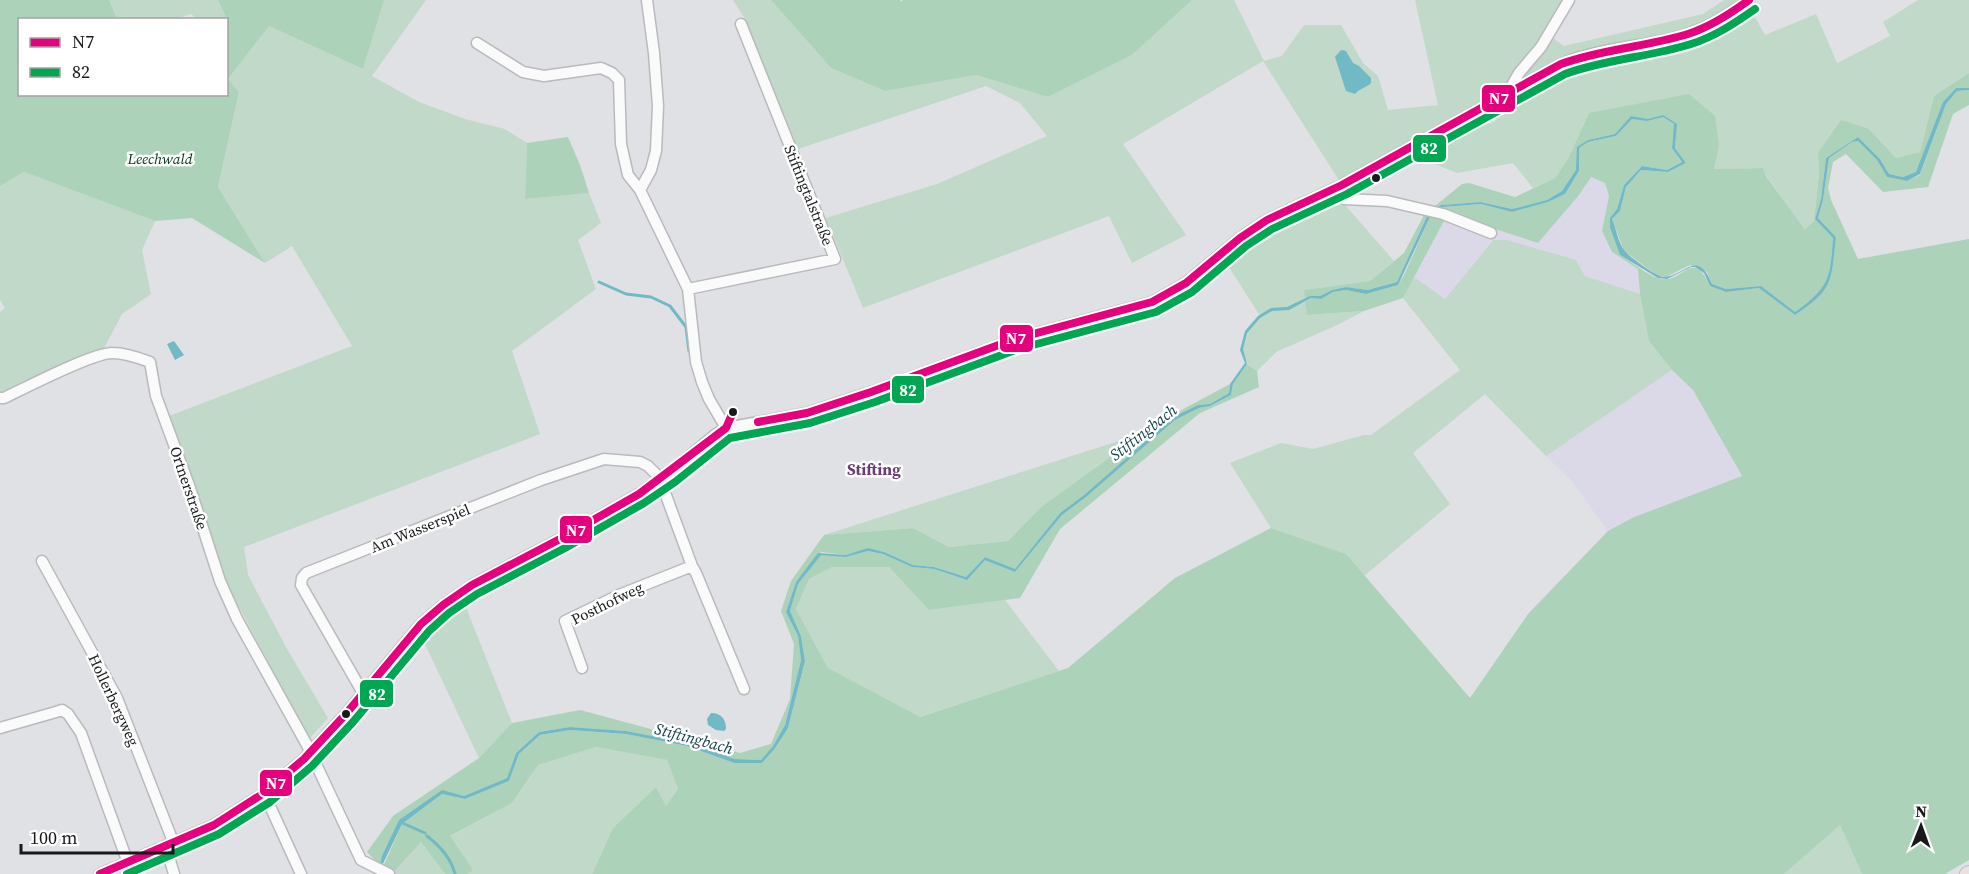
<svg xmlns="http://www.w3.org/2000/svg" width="1969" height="874" viewBox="0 0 1969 874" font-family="'Source Serif 4',serif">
<rect width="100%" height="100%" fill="#dfe1e4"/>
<path fill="#dbd9e7" d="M1591,177L1605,183L1609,196L1602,231L1612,252L1638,269L1640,294L1585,276L1576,260L1492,240L1445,300L1414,277L1445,219L1450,220L1453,210L1498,230L1538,243L1579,195Z
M1672,370L1693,390L1742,477L1632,518L1608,531L1570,479L1546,456Z"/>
<path fill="#c0d9c8" d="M109,0H218L227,19H197L191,14L176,19H117Z
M384,0H426L372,76L419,102L465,119L505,129L527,143L525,199L589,193L601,223L578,240L596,289L512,351L540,434L244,547L248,575L287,649L328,718L309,739L229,588L169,416L352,346L292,246L265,263L218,187L239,92L228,79L269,26L363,69Z
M733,0H771L831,68L885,91L976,75L1048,97L1132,55L1192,0H1234L1264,61L1282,56L1304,25H1341L1363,63L1378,76L1388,110L1438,105L1415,0H1574L1553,38L1564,46L1703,14L1724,0H1749L1719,21L1588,54L1342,185L1263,61L1123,144L1186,235L1132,263L1109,216L863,308L826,218L937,184L1047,136L1020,103L986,86L798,149L744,17Z
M1918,0H1969V73L1934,96L1920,152L1896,158L1869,129L1818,153L1819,173L1814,221L1805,231L1766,175L1762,168L1714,169L1719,146L1589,113L1568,159L1555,178L1533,188L1513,163L1457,173L1425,160L1417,153L1483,116L1489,124L1496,120L1494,111L1571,68L1608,57L1691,43L1725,26L1749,7L1765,35L1816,14L1837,63L1890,36L1883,22Z
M24,172L155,221L142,250L151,294L122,314L104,348L22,386L9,403H0V312L5,308L0,300V186Z
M1317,205H1345L1394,261L1370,281L1304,290L1307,315L1364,311L1335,326L1276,352L1257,371C1230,353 1243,335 1260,316L1224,259L1258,232Z
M1493,240H1507L1576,260L1585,276L1640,294L1649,341L1672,370L1546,456L1485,394L1413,453L1450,504L1364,576L1346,554L1271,528L1230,463L1281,443L1313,449L1364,435H1371L1460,370L1403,298L1414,277L1445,299Z
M1119,441L1123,448L1041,507L1008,541L949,547L913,528L824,535Z
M832,567H889L929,610L1005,600L1059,671L919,717L828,668L796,609L809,579Z
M463,600L512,723L479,758L422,638Z
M596,747L667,760L678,789L666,807L656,787L613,828L592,874H468L473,870L449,837L512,803L538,765Z
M1840,825L1862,874H1784Z
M421,842L445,874H392Z"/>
<path fill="#acd2b9" d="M0,0H109L117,19L20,20V94H226L227,19L218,0H384L363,69L269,26L228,79L239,92L218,187L265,263L192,218L155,221L24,172L0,186Z
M771,0H900L901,2L903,0H1192L1132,55L1048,97L976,75L885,91L831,68Z
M1969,73V88H1956L1943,102L1917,172L1903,177L1889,174L1880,159L1858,137L1826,158L1821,199L1815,219L1833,238C1830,278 1830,287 1795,312L1761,286L1726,289L1712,284L1707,272L1690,265L1666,277L1658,276L1624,251L1612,219L1620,211L1626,187L1641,170L1668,172L1686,163L1675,148L1677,124L1663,115L1648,119L1631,116L1615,134L1588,140L1578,147L1577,170L1562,191L1547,200L1512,209L1482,202L1441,205L1428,214L1397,282L1366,290L1346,287L1332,290L1320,296H1311L1305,299L1304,290L1370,281L1404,253L1424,215L1462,184L1469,183L1515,197L1555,178L1568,159L1589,113L1689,94L1715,116L1719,146L1714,169L1763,168L1766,176L1805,230L1814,221L1819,173L1818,153L1841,120L1869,129L1896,158L1920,152L1934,96Z
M1969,90V105L1953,114L1928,187L1883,192L1846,154L1833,162L1828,188L1831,200L1858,259L1969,239V860L1945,874H1862L1840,825L1784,874H592L613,828L656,787L666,806L678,789L667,760L596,747L538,765L512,803L450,836L473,870L468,874H445L421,842L392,874L383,867L402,824L442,794L465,799L509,781L519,754L540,735L570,730L626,734L687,746L734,763H762L788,728L805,661L801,636L790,611L798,584L821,554L846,557L868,551L883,554L912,567L934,569L967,580L985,559L1015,572L1062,515L1086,497L1175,420L1199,408L1210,406L1231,395L1233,384L1247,364L1257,371L1259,387L1200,413L1060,529L1020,598L929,610L889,567H832L809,579L796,609L828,668L920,717L1068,668L1175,578L1271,528L1346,554L1470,698L1528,614L1608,531L1632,518L1742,476L1693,390L1672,370L1649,341L1640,294L1638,269L1612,252L1602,231L1609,196L1605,183L1591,177L1579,195L1538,243L1498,230L1453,211L1450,220L1445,219L1403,298L1364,311L1307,315L1305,302L1311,298L1321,299L1333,292L1346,290L1366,294L1398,285L1405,273L1430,217L1443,207L1481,204L1512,212L1548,202L1565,194L1579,171V148L1588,142L1616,136L1632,119L1647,121L1663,117L1674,125L1672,147L1682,162L1667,170L1642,166L1624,185L1617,209L1610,219L1620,255C1632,262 1648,276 1661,279C1684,283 1692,247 1710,286L1726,292L1759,288L1795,315C1834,289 1831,282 1836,237L1818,218L1823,200L1829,158L1852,142L1858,141L1877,160L1887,177L1907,181L1920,175L1946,104L1957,91Z
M568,137L580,165L589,193L525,199L527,143Z
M1230,384L1229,393L1210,404L1198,405L1173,417L1084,495L1060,513L1015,569L985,557L966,577L934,567L913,565L884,552L868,549L846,555L821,552L796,582L786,612L798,636L801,660L785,725L773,746L761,760L735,759L688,743L626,731L570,727L539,732L516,753L507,778L464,796L442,791L399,820L380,865L367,852L393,816L479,758L512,723L580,710L740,753L771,744L790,699L794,644L781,611L791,581L824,535L913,528L949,547L1008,541L1041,507L1159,422Z"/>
<path fill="#72b9c6" d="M1341,50L1346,51L1353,63L1359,66L1371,78V83C1366,88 1360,88 1355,94L1346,91L1335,57Z
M1956,88H1969V90L1957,91L1946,104L1920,174L1907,181L1887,177L1877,160L1858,141L1852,142L1829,158L1823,200L1818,218L1836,237C1831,282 1834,289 1795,315L1759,288L1726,292L1710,286L1704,273L1695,267H1691L1667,279L1658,278L1620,255L1610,227V218L1617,209L1624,185L1642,166L1667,170L1682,162L1672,148L1674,124L1663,117L1647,121L1632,119L1616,136L1588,142L1579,148V171L1565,194L1548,202L1512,212L1481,204L1443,207L1430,217L1398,285L1366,294L1346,290L1333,292L1321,299L1311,298L1289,310L1272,311L1260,318L1247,333L1243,349L1247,364L1233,384L1231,395L1210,406L1199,408L1175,420L1086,497L1062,515L1015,572L985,560L967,580L934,569L912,567L883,554L868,551L846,557L821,555L798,584L790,611L801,636L805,661L788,728L775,748L762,763H734L687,746L626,734L570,730L540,735L519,754L509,781L465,799L442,794L402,824L378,874L382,856L399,820L442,790L464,796L507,778L516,753L539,732L570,727L626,731L688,743L735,759L761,760L773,746L785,725L801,660L798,636L786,612L796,582L818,553L846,555L868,548L884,552L913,565L934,567L966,577L985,557L1015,569L1060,513L1084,495L1173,417L1198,405L1210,404L1229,393L1230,384L1245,363L1240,350L1245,331L1258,316L1271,308L1287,307L1310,296H1320L1332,290L1346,287L1367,290L1397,282L1428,214L1441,205L1481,202L1512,209L1547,200L1562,191L1576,170L1577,147L1588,140L1615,134L1631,116L1648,119L1663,115L1677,124L1675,148L1686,163L1668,172L1641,170L1626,187L1620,211L1612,219C1616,228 1618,242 1624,250C1628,256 1657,277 1663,277C1685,277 1697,247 1712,284L1726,289L1761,286L1795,312C1830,287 1830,278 1833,238L1815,219L1821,199L1826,158L1858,137L1880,159L1889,174L1903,177L1916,172L1943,102Z
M174,341L184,355L175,360L167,344Z
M711,713C721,713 726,719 726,729L724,731L716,730L708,725L707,719Z"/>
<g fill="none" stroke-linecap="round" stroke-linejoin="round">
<path stroke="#72b9c6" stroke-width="3" d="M599,282L626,294L651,297L670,306L686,327L689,351
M400,822L425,833
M427,836C440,846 451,858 455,874"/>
<g stroke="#b8babc" stroke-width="13">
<path id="minor" d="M477,43L523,72L544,76L601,68L612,73L619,80L621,144L628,175L640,190L688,289L696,362L702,382L709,399L726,428
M1508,92L1519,73L1541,47L1569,0
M1333,189L1344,199L1387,201L1443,214L1491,233
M640,190L651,170L656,151L658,106L654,53L647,0
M688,289L835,259L741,24
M0,398H4C25,388 94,352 113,353C126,353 139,358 150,362L156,396L190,488L220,581L237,619L307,745L361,860L389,874
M42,561L117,698L174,844
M582,668L565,621L619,595L692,566
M363,693L301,585L302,578L306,573L541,480L604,459L640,462L648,466L656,474L664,490L692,566L696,573L744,689
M0,728L56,712L62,710L68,714L81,733L128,863
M264,793L301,874
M166,847L174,874
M100,874L214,825L264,793L304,759L345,715L421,624L443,605L472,585L560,539L639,494L669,473L716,434L726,428L807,413L871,392L1015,339L1152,302L1186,283L1240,238L1267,220L1342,185L1561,64C1602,47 1646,47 1688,34C1711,26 1730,14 1749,0"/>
</g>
<g stroke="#bdbebf" stroke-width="16">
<path id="major" d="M1967,874L1969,873"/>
</g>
<use href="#minor" stroke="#fafafb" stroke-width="10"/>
<use href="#major" stroke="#e8e3e2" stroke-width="14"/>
<g stroke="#fff" stroke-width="12">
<path id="bus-1" d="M758,422L807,413L871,392L1015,339L1152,302L1186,283L1240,238L1267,220L1342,185L1561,64C1602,49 1646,47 1688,34C1710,27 1730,14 1749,0
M100,874L214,825L264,793L304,759L345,715L421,624L443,605L472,585L560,539L639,494L726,428L733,412"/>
</g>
<g stroke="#fff" stroke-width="12">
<path id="bus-2" d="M127,874L219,834L270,802L312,766L353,722L429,631L449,613L477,594L565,548L644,503L675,482L730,438L810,423L875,402L1018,349L1156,312L1192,292L1246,246L1272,229L1347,194L1565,74C1606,59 1650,57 1691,44C1714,37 1735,23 1755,9"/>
</g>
<use href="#bus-1" stroke="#e5007d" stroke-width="8"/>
<use href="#bus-2" stroke="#00a651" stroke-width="8"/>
</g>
<g fill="#18191b" stroke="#fff" stroke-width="2">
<circle cx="1376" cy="178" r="5"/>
<circle cx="733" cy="412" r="5"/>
<circle cx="346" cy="714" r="5"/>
</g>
<g text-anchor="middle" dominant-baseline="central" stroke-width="5" stroke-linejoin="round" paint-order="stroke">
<g font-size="15" font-style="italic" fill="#04391b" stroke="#fff">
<text x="160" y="158">Leechwald</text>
</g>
<g font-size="15" fill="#18191b" stroke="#fff">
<text transform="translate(809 195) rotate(68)">Stiftingtalstraße</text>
<text transform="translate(189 488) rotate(71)">Ortnerstraße</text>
<text transform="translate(420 528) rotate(-22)">Am Wasserspiel</text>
<text transform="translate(607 603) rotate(-26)">Posthofweg</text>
<text transform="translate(114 700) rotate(65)">Hollerbergweg</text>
</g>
<g font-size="16" font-style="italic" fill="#0d3c43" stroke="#fff">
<text transform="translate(1143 432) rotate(-38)">Stiftingbach</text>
<text transform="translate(694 738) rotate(15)">Stiftingbach</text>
</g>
<g font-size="16" font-weight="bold" fill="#6a3d73" stroke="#fff">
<text x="874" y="469">Stifting</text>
</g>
</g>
<g stroke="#fff" stroke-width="2">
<rect x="1481" y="84" width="35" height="29" rx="6" fill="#e5007d"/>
<rect x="1412" y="134" width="35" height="29" rx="6" fill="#00a651"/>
<rect x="999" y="324" width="35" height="29" rx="6" fill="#e5007d"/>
<rect x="891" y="375" width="34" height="29" rx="6" fill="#00a651"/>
<rect x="559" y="515" width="34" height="29" rx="6" fill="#e5007d"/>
<rect x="359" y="679" width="35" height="29" rx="6" fill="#00a651"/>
<rect x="259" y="769" width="34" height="28" rx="6" fill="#e5007d"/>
</g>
<g font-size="16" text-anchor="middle" font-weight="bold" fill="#fff">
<text x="1499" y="104">N7</text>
<text x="1429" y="154">82</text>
<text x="1016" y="344">N7</text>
<text x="908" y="396">82</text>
<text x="576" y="536">N7</text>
<text x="377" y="700">82</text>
<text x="276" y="789">N7</text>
</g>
<rect x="18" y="18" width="210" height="78" fill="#ffffff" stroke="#a3a3a4" stroke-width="1.5"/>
<rect x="30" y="38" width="30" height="9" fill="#e5007d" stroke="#a3a3a4" stroke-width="1.5"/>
<text x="72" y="48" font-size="18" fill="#18191b">N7</text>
<rect x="30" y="68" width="30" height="9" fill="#00a651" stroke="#a3a3a4" stroke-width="1.5"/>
<text x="72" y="78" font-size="18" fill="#18191b">82</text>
<g transform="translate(1921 826) rotate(1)" stroke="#ffffff" stroke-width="4.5" paint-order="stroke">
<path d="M0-4.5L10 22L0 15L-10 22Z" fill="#18191b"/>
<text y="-9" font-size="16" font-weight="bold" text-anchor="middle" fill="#18191b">N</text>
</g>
<path d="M21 844v9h152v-9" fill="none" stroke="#18191b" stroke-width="3"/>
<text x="30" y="844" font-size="18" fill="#18191b" stroke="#ffffff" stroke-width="4.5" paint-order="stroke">100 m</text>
</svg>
